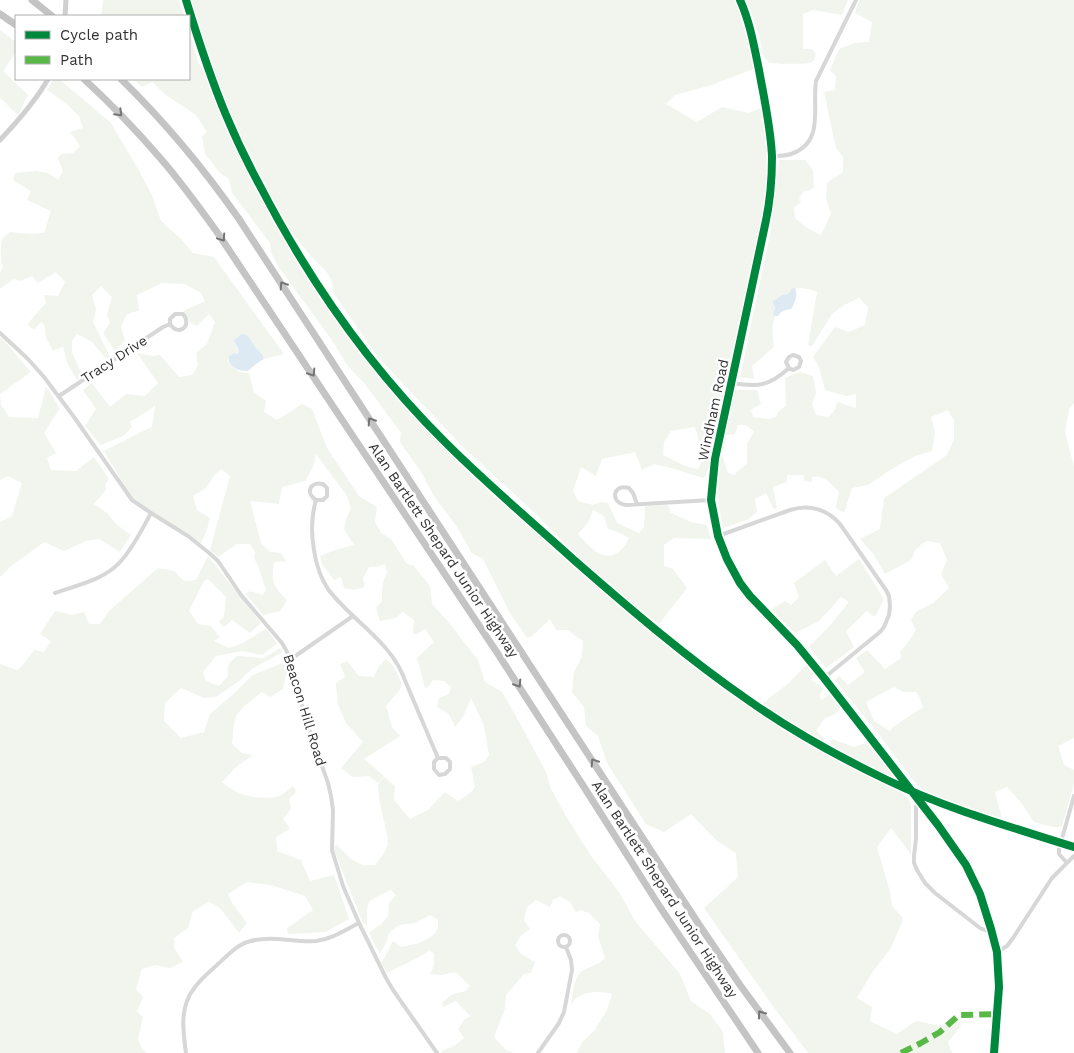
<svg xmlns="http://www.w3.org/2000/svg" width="1074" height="1053" viewBox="0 0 1074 1053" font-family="'Work Sans',sans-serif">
<rect width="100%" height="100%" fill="#fff"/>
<path fill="#f1f5ed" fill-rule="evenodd" d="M103,0H179L184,16H101Z
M189,0H738L741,6L751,41L748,46L750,51L753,50L756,68L712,85L675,95L666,104L697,122L722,107L749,113L763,107L770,157L768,193L763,224L719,418L716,435L710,443L699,441L695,427L671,431L664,442L663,455L685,466L698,469L705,456L712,462L704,478L671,468L654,464L642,470L635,452L602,459L596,476L581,467L573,491L578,501L593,505L601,502L608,503L617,523L639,533L644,527L645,506L668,505L671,513L691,522L707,525L711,539L674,538L664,545V566L673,569L687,588L659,624L613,588L568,547L537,515L461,445L377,356L333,292L332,281L326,271L312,257L289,230L271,196L263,185L259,173L242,140H239L228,115L206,57ZM593,510L604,516L608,529L620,533L629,538C614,569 594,554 578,534L589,521Z
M746,0H848L842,15L813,10L803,14V49C806,49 812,48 814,51C818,55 814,61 810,63C808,64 774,64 771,63C768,62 764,58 763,55C761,52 762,48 761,44C757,29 753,14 746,0Z
M859,0H1074V403L1069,409L1065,432L1074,467V738L1058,746L1064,765L1074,770V783L1062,826C1053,829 1043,824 1034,822L1019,800L1007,787L995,792L1003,822L926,793L913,780L884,741L835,680L839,676L848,685L865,672L856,658L867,650L885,669L901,658L900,652L907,644L916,630L911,620L916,612L933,603L949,588L941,574L947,560L940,543L926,541L915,550L911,560L885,574L874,555L860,539L880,529L884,498L947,455L954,440V421L948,410L931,417L935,433L932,451L915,456L895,467L868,485L852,488L844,513L836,508L839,492C831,484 824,474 812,477V482L804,481V475H787V482L773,487L777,508L774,509L766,493L755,499L757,512L749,519L723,528L717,496L718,455L723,457L728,473L734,475L747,463V444L754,431L746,425H738L735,434L726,435L724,449L719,447L735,390H757L761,404L751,410L753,417L768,419L776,417L779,411L786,406L785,378L800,372L813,376L816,393L812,404L816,415L828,417L835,410L837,402L856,408V394L846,396L825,390L819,367L813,357L835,327L849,332L865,325L868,307L859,298L844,305L832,314L812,346L808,345L817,292C807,289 796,284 788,294L782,295L774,300V306L775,311L773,315L775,316C771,327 773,337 774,347L752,366L754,379L740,377L771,229L779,160H805L813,170L814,187L811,190L804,191L799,198L801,202L794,208L795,218L807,228L821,235L831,214L826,198L827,183L843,172V157L836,148L824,92L835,90L836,76L830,70L839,49L855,43L869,42L872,22L855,13ZM894,687L903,692H916L919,696L923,707L893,727L890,731L874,721L866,702Z
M0,30L16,42V52L3,71L28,95L18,115L0,98Z
M189,31L198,62L207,76L240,152L258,191L263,195L283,235L310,277L348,332L392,387L442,442L486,485L539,531L582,574L596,581L616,603L731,693L805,742L901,791L911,803V854L891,828L877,847L890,892L892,906L902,917V922L891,948L873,971L857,998L872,1007L870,1021L897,1034L916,1021L941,1026L956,1015L961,1026L948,1042L951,1051L953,1053H808L806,1050L772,1005L704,908L738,877L736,853L717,841L691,814L664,832L646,824L607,763L598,736L586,726L584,707L572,692L574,672L582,657L583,641L567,630H556L550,619L532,636L527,638L510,613L483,559L472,553L455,524L434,496L421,472L400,442L401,433L365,384L348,366L331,339L278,266L271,252L270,243L232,193L229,179L220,173L205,154L202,136L207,132L196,115L166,95L152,82L142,87L134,79H189Z
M54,79H59L111,123L138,169L152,195L161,221L181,239L193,253L214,257L284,354L264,359L263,355L256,348L248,336L236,347L239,351L238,354L234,353L229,356L228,362L239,372L249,373L254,392L266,401L264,412L277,420L302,404L312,409L327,448L359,496L377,507L375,522L381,533L391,539L407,564L413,565L430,586L432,604L450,624L478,660L485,682L502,692L522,727L546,772L551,789L567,818L591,856L619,892L635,921L680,974L691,1001L710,1014L723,1032L725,1053H577L582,1042L594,1031L607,1010L612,994C601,991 586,991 576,998C574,1000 573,1002 571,1005L574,984L580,972L599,963L605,958L598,936L600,924L589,913L580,910L576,912L570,902L560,896L553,900L550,907L536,900L527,907L524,920L530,929L521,936L515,945L521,954L535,962L531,973L524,974L506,995L505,1009L494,1037L505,1049L513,1053H442L441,1051L454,1046L464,1038L458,1029L464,1020L470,1016L456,1001L443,1007L442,1003L451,995L465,991L470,986L456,972L441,975L430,974L434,966V953L429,951L419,957L387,973L381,962L386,955L393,941L401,947C412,945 433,941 438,928C438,926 438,923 438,920L430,915L415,923L399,925L389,933L387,941L380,954L369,933L382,923L388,916L389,903L396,895L391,890C366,903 367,896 367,925L363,923L334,850L336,844L351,859L362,865H375L383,855L388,844L387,834L379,799L378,784L384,777L395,786L394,800L410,819L428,810L445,792L458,801L470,793L475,787L471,767L484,762L489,755L484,726L471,698L463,717L455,727L449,714L437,707L439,698L449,694L451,687L444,681L433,680L428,687L425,688L417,658L434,642L425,629L417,634H413L414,620L403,612L396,618L380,621L376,608L382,601C382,590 382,582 387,572L385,564L377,567H369L363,578L365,587L354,590L344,588L341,577L334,580L322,564L320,556L338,549L354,545L344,529L346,519L351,508L347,496L316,454L313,467L305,481L282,487L279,504L250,501L261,543L270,552L281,553L286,561L274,562C271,581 273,587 287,600L280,611L263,615L246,594L250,591L262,595L266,590L259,568L254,558L255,552L250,544H237L218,557L210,550L230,476L221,469L213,477L206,488L193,496L197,510L210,518L206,533L200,544L188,533L151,512L130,495L104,451L139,433L152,427L155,406L130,422L132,427L123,436L101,445L85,426L96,409L83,390L92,383L110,407L126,394L145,396L158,383L137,353L152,356L160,355L179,377L192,375L198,366L196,353L207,344L215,322L209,314L197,326L191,323L183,311L205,301L201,293L185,284L162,283L137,295L139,311L133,312L126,315L121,327L125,340L121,345L115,351L103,333L110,323L107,314L112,297L101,286L92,295L96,309L93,322L110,357L106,359L92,342L77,334L72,341V352L83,377L77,380L68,365L63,347L53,351L46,338L45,326L41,322L34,330L28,325C32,316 40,311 46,303L44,295L58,296L65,282L56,272L38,283L32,276L20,281L14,279L0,289V273L3,267C0,260 0,244 3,238C5,236 8,234 10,232L31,234L44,233L51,211L27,200L31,191L13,180L15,173L36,171L48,173L58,180L63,171L58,158L61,154L73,153L80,146L70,132L83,128L79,116L68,105L47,90Z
M1,337L31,372L0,394V338Z
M46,387L60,408L44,433L56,453L47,458L51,470L76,471L94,457L109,479L105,485L106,490L94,504L107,513L116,524L131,535L120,552L99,539L86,541L64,551L44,542L10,567L0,577V522L12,516L22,483L8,476L0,480V394L1,404L9,417L38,418Z
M208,556L261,623L250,633L232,620L224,627L219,622L224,616L226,597L208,579L204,581L189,611L198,624L211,626L220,637L214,641L229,648L243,643L266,629L277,643L262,655L242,651L216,656L203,672L206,681L219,686L228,676C227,664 228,664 237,656L264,658L280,648L283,652L252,669L239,681L216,697L204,698L181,688L165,703L164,721L181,738L204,732L210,714L230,697L253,675L285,662L289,671L285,678L283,689L270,697L262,692C255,697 241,708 237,715C233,723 233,736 232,744L242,753L253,755L236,767L222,782C235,795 258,800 276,797C281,796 288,790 293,786L296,792L289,799L291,809L283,819L290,829L276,837L277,851L301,860L310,881L334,875L349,919L325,932L288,934L287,928L313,910L305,896L271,885L247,882L228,894L232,903L247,923L239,933L220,908L209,902L193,911L188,928L174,938V947L183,962L170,968L155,965L142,969L136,989L143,997L137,1012L143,1017L138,1039L142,1049L147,1053H0V664L17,670L23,665L34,650L44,652L51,641L40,634L55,611L72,615L84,612L89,624H100L109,611L158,568L174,571L184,581L196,580Z
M859,559L884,599L875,617L867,611L846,631L854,647L826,668L809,647L831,624L849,602L841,597L819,621L795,633L771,610L785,601L791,605L799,597L794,583L825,560L836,576Z
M386,659L395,668L402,685L399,691L386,706L392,727L400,736L364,759L384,776L378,783L369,776L353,777L341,768L363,742L346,723L338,705L336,683L345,677L340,664L347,661L359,676L374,677L379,666Z
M807,664L814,673L811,680L824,688L819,696L822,700L832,692L841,706L836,714L825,718L816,730L820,735L824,738V741L829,745L832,739L854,747L870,742L898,780L870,769L831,747L763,704L769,698L789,683Z"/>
<path fill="#ddeaf4" d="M795,288C798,295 795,303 791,309C785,310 781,311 778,316H775L773,315L775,308L773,303V301L782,295L788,294L792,289Z
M242,334L248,336L256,348L263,355L264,359L256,364L248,371C239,371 234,369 229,362V356L234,353L238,354L239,351L234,340L239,336Z"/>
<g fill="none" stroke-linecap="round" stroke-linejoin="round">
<path stroke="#d7d7d7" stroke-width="4" d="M772,156C778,156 785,156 791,154C825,143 812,107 816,81L856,0
M0,333L28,359L44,377L74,417L132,500L151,513L188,536L208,552L218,561L241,595L282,643L291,659L298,692L311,735L328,783L331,796L333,810L332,850L343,886L359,923L386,978L393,990L437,1053
M731,383C758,387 768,387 789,368L786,362L789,357L793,355L799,357L801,361L799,367L793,370L789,368
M59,396L163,327L170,324C178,337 193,326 183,314H175L170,319V324
M316,500H323L327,496V488L323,484C310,481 305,493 316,500C311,517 311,533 314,550C316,564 320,577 328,589C333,596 339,602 346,609C365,628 389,646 401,671L438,758L434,762V769L439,775L445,774L450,769V762L446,758H438
M637,504L633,493L629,488C613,483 609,503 626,505L711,500
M718,536L790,510C809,504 827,509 840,524L886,590L889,596L890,606L889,615L884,627L880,632L824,678
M55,593C77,585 104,580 120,562C131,551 143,528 151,513
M291,659L353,616
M918,800L916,807V838L914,856V863L917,870L925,883L935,893L980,928L992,933
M1067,863L1059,854V849L1074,796
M558 941a6 6 0 1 1 12 0a6 6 0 1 1-12 0Z
M997,952L1007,946L1013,938L1052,878L1074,856
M186,1053C183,1030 179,1007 195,987C201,979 209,972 217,965C227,956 237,944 251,941C273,935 295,943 316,941C332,939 345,930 359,923
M538,1053L559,1023L564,1012L572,970L571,960L566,947"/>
<path stroke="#d0d0d0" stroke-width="5" d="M740,0C750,22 754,46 759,70C764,98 771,129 772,157C772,180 770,203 765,225L715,459L711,500L718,536L727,559L740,583L750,596L797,645L824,678L938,825L966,865L980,894L991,929L997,952L999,987L994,1053
M65,16L66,0
M0,140C18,121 35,102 48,79"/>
<path stroke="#c4c4c4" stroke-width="7" d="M32,0L52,16
M0,14L16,25
M84,79C111,104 137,131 161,159C181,182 199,207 217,232L498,654L584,787L660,907L758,1053
M121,79C165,122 204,169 239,219L700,926L740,985L790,1053"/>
<path stroke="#58b947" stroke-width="6" stroke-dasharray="12 6" stroke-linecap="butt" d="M901,1053L921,1043L940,1032L959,1015L997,1014"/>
<g stroke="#fff" stroke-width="11">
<path id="cycleway" d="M186,0C198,39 210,77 226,115C236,139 247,162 259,184C308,279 370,368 446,443C487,484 531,521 574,560C630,609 687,658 748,700C792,731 839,757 887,780C947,809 1011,827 1074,847
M740,0C750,22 754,46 759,70C764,98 771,129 772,157C772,180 770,203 765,225L715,459L711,500L718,536L727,559L740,583L750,596L797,645L824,678L938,825L966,865L980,894L991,929L997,952L999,987L994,1053"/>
</g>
<use href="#cycleway" stroke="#00873e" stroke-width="8"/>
</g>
<defs><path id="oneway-chevron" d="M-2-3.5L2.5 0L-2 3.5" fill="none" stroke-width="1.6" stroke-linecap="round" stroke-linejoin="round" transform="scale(1.25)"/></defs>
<g stroke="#747474">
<use href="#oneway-chevron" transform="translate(119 113) rotate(45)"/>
<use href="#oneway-chevron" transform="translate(222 238) rotate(56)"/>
<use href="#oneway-chevron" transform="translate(283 285) rotate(-123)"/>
<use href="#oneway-chevron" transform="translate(312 373) rotate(57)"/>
<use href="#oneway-chevron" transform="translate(371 421) rotate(-123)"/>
<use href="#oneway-chevron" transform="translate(518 684) rotate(57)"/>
<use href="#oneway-chevron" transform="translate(594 762) rotate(-123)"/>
<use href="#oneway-chevron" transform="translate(761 1014) rotate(-126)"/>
</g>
<g text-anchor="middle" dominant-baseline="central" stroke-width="5" stroke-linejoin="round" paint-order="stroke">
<g font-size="14" fill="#333" stroke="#fff">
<text transform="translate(114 359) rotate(-33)">Tracy Drive</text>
<text transform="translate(713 410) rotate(-78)">Windham Road</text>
<text transform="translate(444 550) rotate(56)">Alan Bartlett Shepard Junior Highway</text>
<text transform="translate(305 710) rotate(73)">Beacon Hill Road</text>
<text transform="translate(665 889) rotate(57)">Alan Bartlett Shepard Junior Highway</text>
</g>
</g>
<rect x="15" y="15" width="175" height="65" fill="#ffffff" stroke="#adadad"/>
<rect x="25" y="31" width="25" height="8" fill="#00873e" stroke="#adadad"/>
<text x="60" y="40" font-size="15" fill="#333333">Cycle path</text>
<rect x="25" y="56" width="25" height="8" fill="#58b947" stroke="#adadad"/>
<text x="60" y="65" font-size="15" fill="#333333">Path</text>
</svg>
